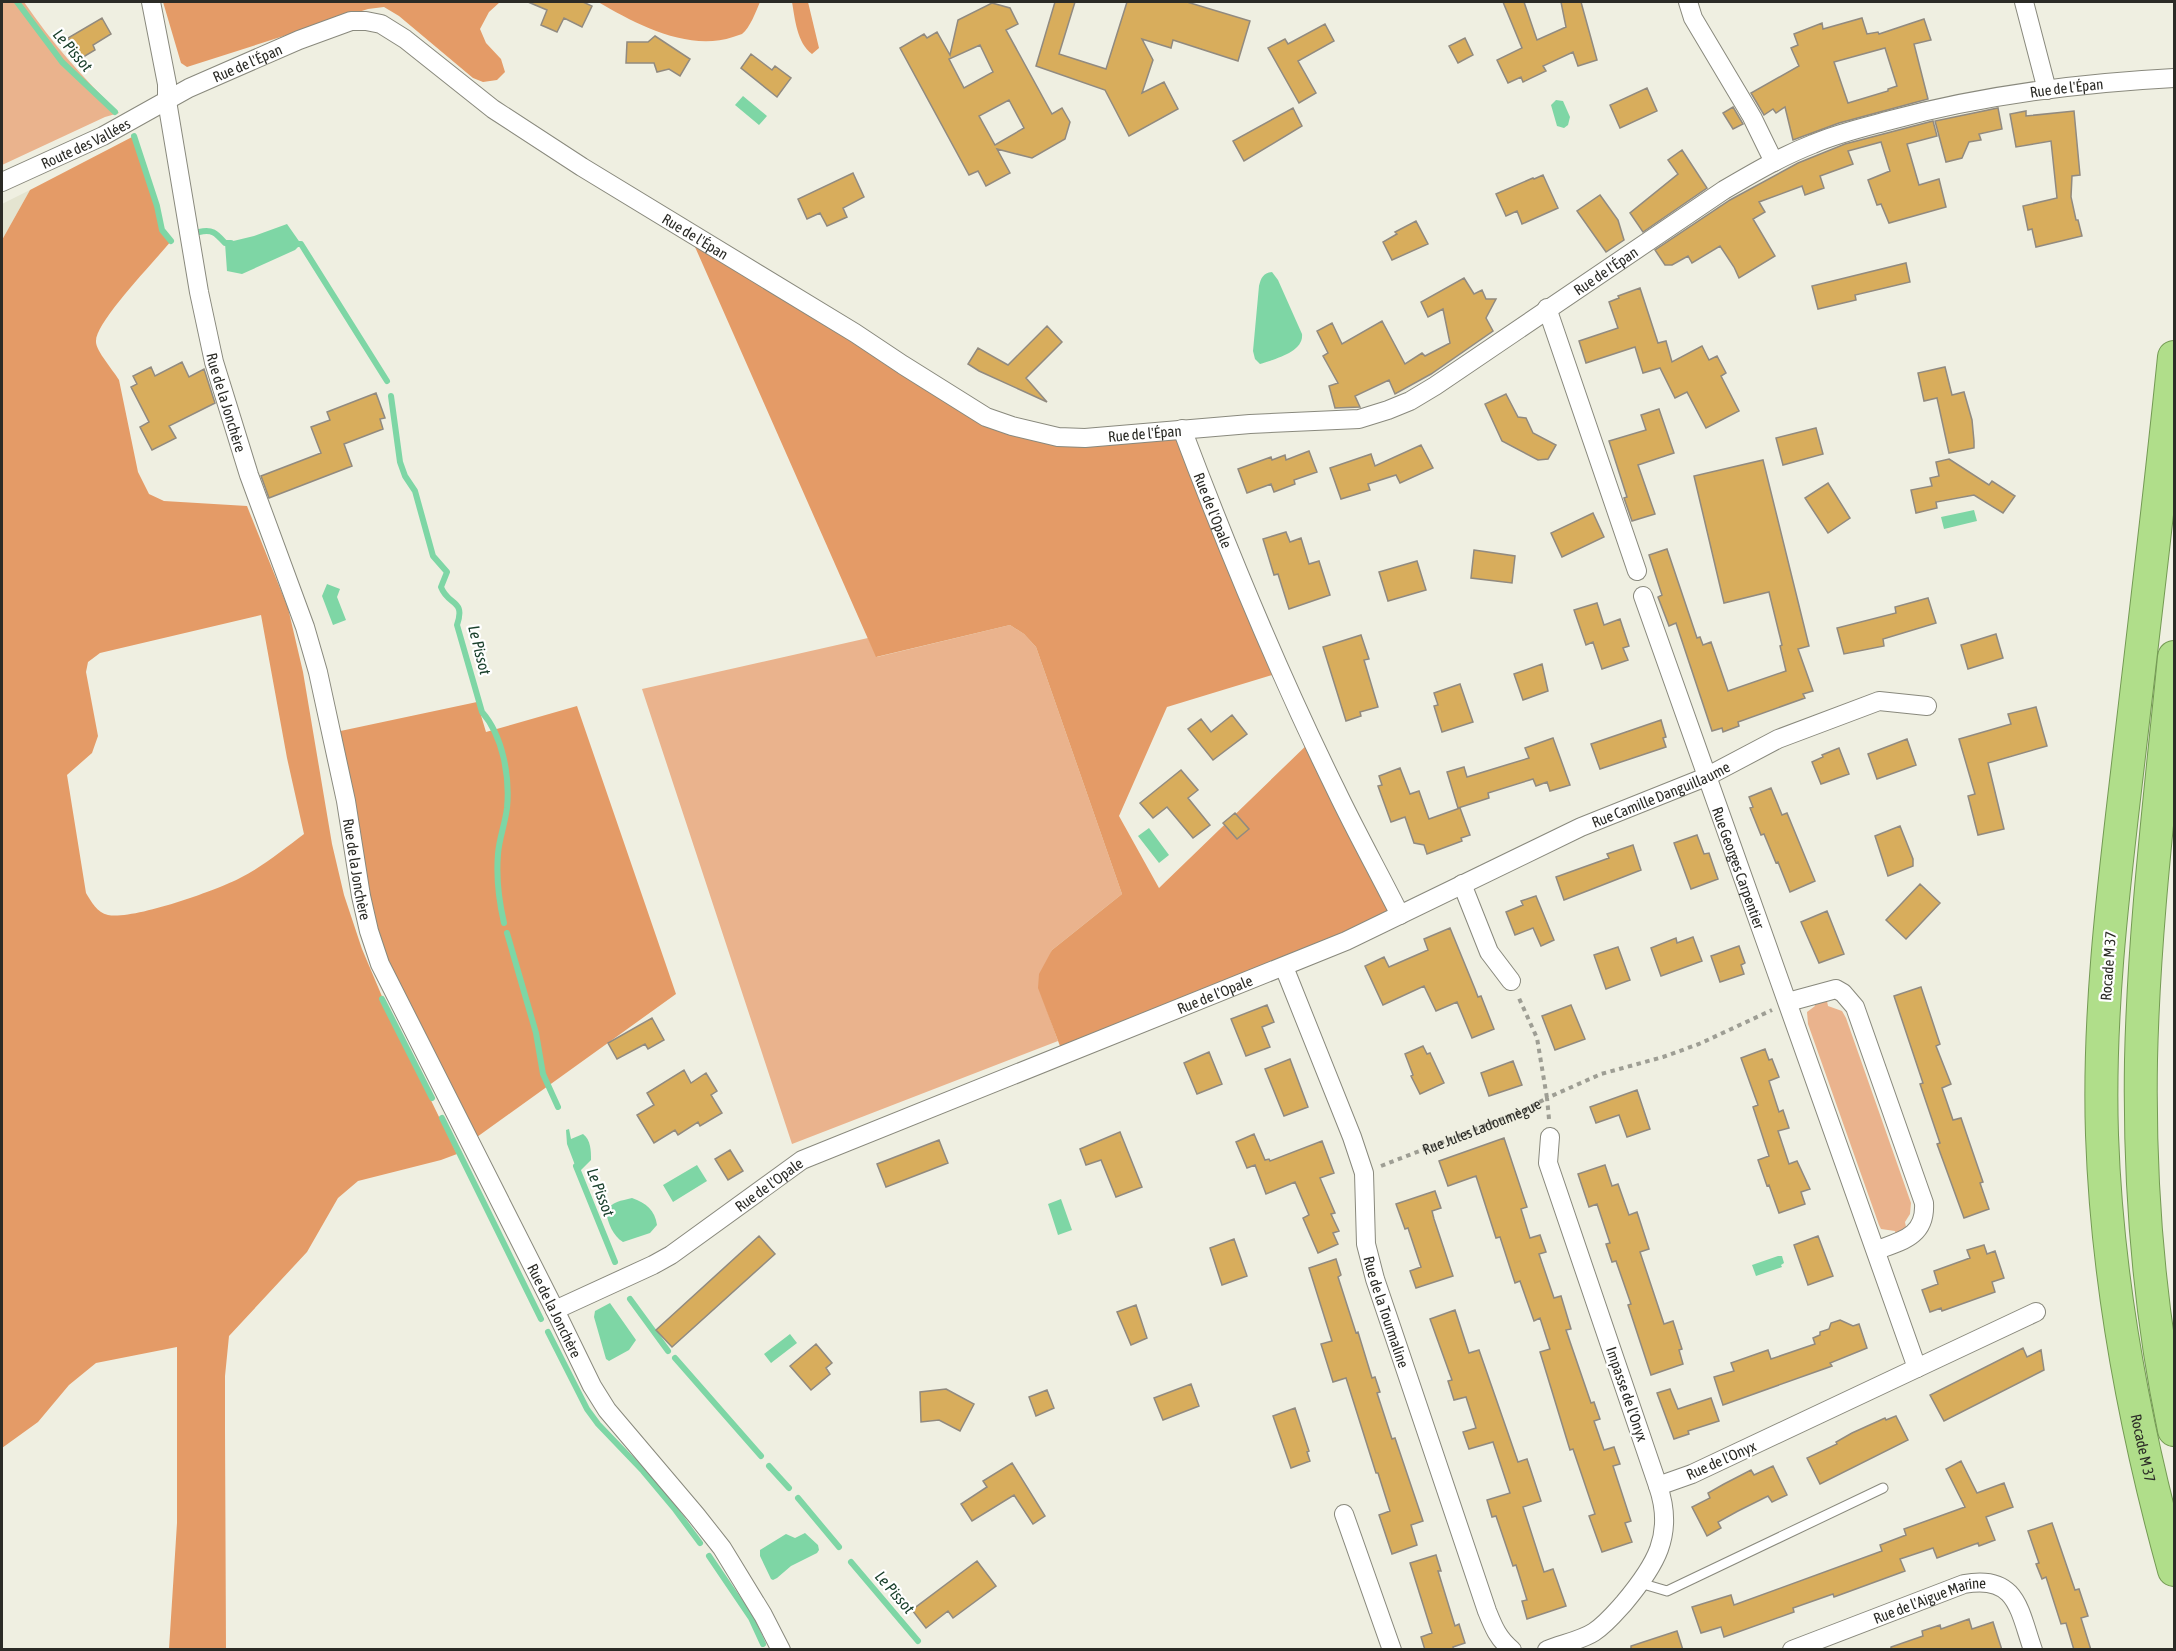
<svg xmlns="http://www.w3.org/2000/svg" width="2176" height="1651" viewBox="0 0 2176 1651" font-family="'Asap Condensed',sans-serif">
<rect width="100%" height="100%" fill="#efefe1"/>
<path fill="#e4e4d0" d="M30,190L2,240V204Z"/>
<path fill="#eab38d" d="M2,2H24C52,43 83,78 119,113L105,117L2,165Z
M1010,625L1024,634L1036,647L1122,894L1052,950L1039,988L1058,1041L792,1144L642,689L868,638L877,657Z
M1819,1001H1827L1828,1006L1842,1011L1846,1018L1911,1203L1910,1214L1905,1222L1906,1227L1896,1235L1895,1231L1881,1229L1879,1225L1808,1024L1807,1012L1815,1006L1813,1002Z"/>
<path fill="#e49b67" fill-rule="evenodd" d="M163,2H500L489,12L480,29L486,43L501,59L505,72L497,80L483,82L473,78L399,16L384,7L368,9L187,67L181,63Z
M598,2H760C756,11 750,28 742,34C739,35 736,36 733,37C688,52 636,24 598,2Z
M792,2H808L819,48L812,54C797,43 795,19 792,2Z
M134,136L157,206L162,230L171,241C156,260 96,321 96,341C95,350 114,371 119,380L138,472L149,494L164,501L247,506L288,608L303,672L332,844L344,895L362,949L392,1020L457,1154L441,1160L358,1181L338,1198L307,1252L229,1336L225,1376V1430L226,1649H169L177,1523V1347L96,1363L69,1385L38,1422L2,1448V240L30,190ZM261,615L287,758L304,834C284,849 262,867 240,878C215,891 133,920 108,915C97,913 91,901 86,893L67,775L92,753L98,736L86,672L88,662L100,653Z
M688,231L903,365L1033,432L1182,429L1282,672L1167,707L1119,816L1159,888L1313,739L1400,915L1063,1054L1038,988L1039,974L1052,950L1122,894L1036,647L1024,634L1010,625L876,657Z
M477,702L486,732L577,706L676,994L470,1142L395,998L361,896L331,733Z"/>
<path fill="#7ed6a5" d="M743,96L767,116L759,125L735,105Z
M1556,100L1563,101L1570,117L1568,125L1564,128L1557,126L1551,105Z
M287,224L301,244L295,250L242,274L227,271L225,243L254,236Z
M1272,272L1278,280L1302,334C1304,352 1275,359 1260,364L1255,359L1253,351L1259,286C1261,278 1263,273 1272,272Z
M1974,510L1977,521L1944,529L1941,517Z
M327,584L340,589L337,597L346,620L333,625L322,596Z
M1149,828L1169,855L1159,863L1138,836Z
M569,1129L571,1139L583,1134C591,1140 591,1151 591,1160L578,1173L567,1144L566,1130Z
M697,1165L707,1181L673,1202L663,1185Z
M632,1198C646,1203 655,1210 657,1225L650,1233L623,1242C613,1236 608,1223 606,1212C612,1201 621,1201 632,1198Z
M1061,1199L1072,1230L1058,1235L1048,1204Z
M1778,1256H1782L1784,1263L1781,1265L1782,1267L1756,1276L1752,1265Z
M610,1303L636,1340L629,1350L609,1361L606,1359L594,1317L595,1311Z
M790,1334L797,1343L771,1363L764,1354Z
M805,1533L818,1545L819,1550L817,1553L791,1566L777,1578L773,1580L771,1579L760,1556V1550L786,1534L795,1538Z"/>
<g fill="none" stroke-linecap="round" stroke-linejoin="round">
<path stroke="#7ed6a5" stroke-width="6" d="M17,2L62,62L115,112
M134,136L157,206L162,230L171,241
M199,232C213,229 216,233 225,243H231
M293,244H301L387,381
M391,396L400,462L405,476L415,491L433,556L447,572L441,587C448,606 466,599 457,625L482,712C503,736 510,777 507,808C505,824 499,839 498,854C496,877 499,901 504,923
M507,933L536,1033L543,1074L558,1107
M382,999L432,1098
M442,1118L541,1319
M576,1166L615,1262
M630,1299L668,1351
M548,1332L587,1409L598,1424L643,1471L674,1508L700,1543
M675,1358L761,1456
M769,1466L789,1488
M798,1498L839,1547
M709,1556L751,1618L763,1644
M851,1562L918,1641"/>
</g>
<path fill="#d8ad5c" stroke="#918a7f" stroke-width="1.5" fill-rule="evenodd" d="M528,2H583L592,6L582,27L564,18L557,32L541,25L547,10Z
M1055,2H1075L1059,54L1106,69L1127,2H1187L1250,21L1238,61L1173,40L1171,48L1142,39L1153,60L1142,93L1164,82L1178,109L1129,136L1105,90L1036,66Z
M1503,2H1524L1537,40L1566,27L1561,2H1581L1597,60L1578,66L1573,52L1543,66L1546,71L1523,82L1521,77L1508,83L1497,60L1522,48Z
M992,3L1010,8L1018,24L1006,30L1052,114L1062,108L1070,122L1065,139L1032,158L997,149L1010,173L986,186L978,171L969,175L900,48L924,34L927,38L937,32L950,55L958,20ZM980,45L993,72L964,88L949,59ZM1009,100L1024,128L995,145L979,116Z
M102,18L111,34L93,45L95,50L80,59L68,38Z
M1862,18L1867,34L1878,32L1879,34L1924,19L1931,40L1914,44L1928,99L1839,123L1793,140L1785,107L1776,113L1773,109L1764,115L1751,93L1799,66L1791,48L1798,45L1794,34L1822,23L1823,29ZM1885,48L1897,86L1888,89V91L1848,103L1834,62Z
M1325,24L1334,41L1298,61L1316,93L1299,103L1268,48L1285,39L1288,44Z
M655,36L690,59L680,76L669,69L657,72L654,63H626L627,42H648Z
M1465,38L1473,55L1458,63L1449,46Z
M751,54L772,70L775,66L791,78L777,97L741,68Z
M1647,88L1657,111L1620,128L1610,105Z
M1733,107L1743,124L1733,129L1723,113Z
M1293,108L1302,126L1244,161L1233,141Z
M1998,108L2002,129L1979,134L1981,140L1969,142L1962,158L1946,162L1935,121Z
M2026,111V116L2074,111L2080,175L2072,176L2071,197L2076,220H2078L2082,236L2036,247L2032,229L2028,230L2023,206L2057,198L2051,141L2016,147L2010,114Z
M1933,121L1937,136L1907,144L1919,185L1939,179L1946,207L1889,223L1881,204L1877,205L1868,180L1890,171L1881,142L1848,151L1853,164L1820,176L1824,188L1805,195L1802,186L1759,202L1765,212L1753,219L1775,256L1739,278L1734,267L1720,246L1692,263L1688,256L1672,265H1665L1655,250L1730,200L1798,163L1845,144Z
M1682,150L1707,188L1643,232L1630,213L1678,174L1668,160Z
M853,173L864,197L843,208L847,217L827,226L820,213L807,219L798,199Z
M1543,175L1558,208L1522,224L1517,211L1506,216L1496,194L1533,178L1534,179Z
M1600,195L1618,220L1624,240L1606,252L1577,211Z
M1416,221L1428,244L1392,260L1383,242L1397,234L1395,232Z
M1906,263L1910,282L1855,295L1856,300L1818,309L1812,286Z
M1464,278L1474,294L1482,290L1486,299H1496L1486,318L1493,331L1431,374L1395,394L1389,380L1355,396L1360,407L1335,408L1329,386L1338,383L1323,356L1328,353L1317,331L1332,323L1342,344L1382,321L1405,364L1422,353L1425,356L1450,343L1443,309L1428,317L1421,302Z
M1640,288L1658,343L1666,341L1672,362L1702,346L1709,360L1717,356L1726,373L1721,376L1739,411L1706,428L1687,392L1675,398L1660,368L1643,373L1635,347L1586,363L1579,341L1618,328L1609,302L1619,298L1618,296Z
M1047,326L1062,342L1026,378L1047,402L979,371L968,364L978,348L1008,365Z
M182,362L189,377L204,369L215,403L169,426L176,438L152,450L140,427L149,422L131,387L137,384L133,376L151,367L155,376Z
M1945,367L1952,395L1964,392L1972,420L1974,441V448L1949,453L1937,398L1924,401L1918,373Z
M376,393L385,418L380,419L383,429L344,444L352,466L269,498L261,476L321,453L311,427L330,420L327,412Z
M1506,394L1518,417L1526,418L1533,433L1556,445L1548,459L1538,460L1502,441L1485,404Z
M1659,409L1674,453L1638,465L1655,514L1632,521L1624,498L1627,497L1609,441L1646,430L1641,415Z
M1816,428L1823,454L1783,465L1776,438Z
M1421,445L1433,468L1400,483L1396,475L1368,484L1370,490L1341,499L1330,468L1371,454L1375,466Z
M1309,451L1317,472L1294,480L1295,484L1274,492L1271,484L1247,493L1238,469L1271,457L1272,460L1285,455L1286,460Z
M1949,459L1989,485L1992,481L2015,496L2003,513L1974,495L1936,502L1937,508L1916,513L1911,490L1932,486L1930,478L1939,476L1936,462Z
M1763,460L1809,646L1798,649L1813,691L1803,694L1805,698L1738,722L1739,726L1723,732L1722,728L1712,731L1676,623L1669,626L1658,597L1662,595L1649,555L1667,549L1697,638L1700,637L1703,645L1711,642L1728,691L1786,671L1780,646L1782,645L1769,592L1724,603L1694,476Z
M1828,483L1850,518L1828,533L1805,498Z
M1593,513L1604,537L1562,557L1551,533Z
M1286,532L1290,542L1301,538L1309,564L1319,561L1330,595L1289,609L1278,574L1274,575L1263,539Z
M1474,550L1515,556L1512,583L1471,578Z
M1417,561L1426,590L1388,601L1379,572Z
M1928,598L1936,623L1883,639L1884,646L1844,654L1837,628L1896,613L1895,607Z
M1597,603L1604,625L1620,619L1629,646L1623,648L1628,660L1602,669L1593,642L1586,645L1574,610Z
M1996,634L2003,658L1968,669L1961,645Z
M1361,635L1369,659L1364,660L1378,707L1360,712L1361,716L1346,721L1323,647Z
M1542,664L1548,691L1523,700L1514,674Z
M1460,684L1473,722L1442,732L1434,706L1438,705L1434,693Z
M2036,707L2047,746L1988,763L2004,829L1978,835L1968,796L1975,794L1959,739L2011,724L2008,714Z
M1232,715L1247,734L1213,760L1188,729L1201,719L1211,732Z
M1661,720L1666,737L1663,738L1666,747L1600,769L1591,744Z
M1553,738L1570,785L1550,791L1547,782L1536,786L1533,779L1488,793L1489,798L1458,808L1447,772L1464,767L1467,777L1529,758L1525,748Z
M1907,739L1916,765L1877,779L1868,754Z
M1839,748L1849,774L1821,784L1812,762L1823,757L1822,755Z
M1400,768L1410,794L1419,791L1429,819L1460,808L1470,835L1461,838L1462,841L1427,854L1424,845L1414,843L1405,817L1391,822L1378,786L1382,785L1379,776Z
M1181,770L1198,790L1188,798L1210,825L1193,838L1167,807L1153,818L1140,803Z
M1771,788L1782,815L1787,813L1815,881L1790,892L1778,862L1776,863L1764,834L1761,835L1750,808L1753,807L1749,797Z
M1235,813L1249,829L1237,839L1223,823Z
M1900,826L1913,859V866L1888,876L1875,836Z
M1697,835L1704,854L1709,853L1718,879L1691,889L1674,843Z
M1633,845L1641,870L1564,900L1556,877L1609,858L1607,854Z
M1920,884L1940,903L1906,939L1886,920Z
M1536,896L1554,940L1541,946L1533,928L1515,935L1506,912L1523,905L1521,901Z
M1827,911L1844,954L1819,963L1801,922Z
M1450,928L1475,989L1478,997L1481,996L1494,1029L1472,1038L1457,1002L1436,1011L1424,986L1383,1005L1365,966L1384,957L1389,967L1428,950L1424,939Z
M1693,937L1702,961L1661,976L1651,948L1676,938L1677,943Z
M1739,946L1745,963L1741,965L1744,974L1720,982L1711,956Z
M1618,947L1630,980L1606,989L1594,955Z
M1921,987L1940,1044L1936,1046L1951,1084L1942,1088L1953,1120L1961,1118L1983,1182L1980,1183L1989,1209L1964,1218L1937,1144L1940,1143L1920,1084L1923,1083L1894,996Z
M1267,1005L1274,1022L1262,1027L1270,1047L1246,1056L1231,1019Z
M1571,1005L1585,1039L1555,1050L1542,1016Z
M652,1018L664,1040L648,1049L645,1044L617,1059L608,1043Z
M1423,1046L1427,1054L1430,1053L1444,1083L1420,1094L1411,1076L1413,1075L1405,1054Z
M1765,1049L1769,1060L1772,1059L1779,1077L1769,1081L1779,1112L1783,1110L1789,1128L1778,1131L1789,1164L1797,1161L1810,1189L1801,1192L1805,1204L1779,1213L1769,1185L1767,1186L1758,1160L1769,1156L1753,1107L1758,1105L1741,1058Z
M1209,1052L1222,1084L1197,1094L1184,1063Z
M1290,1059L1308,1107L1284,1116L1265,1069Z
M1513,1061L1522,1085L1489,1096L1481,1073Z
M684,1070L691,1083L706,1073L717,1091L711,1095L722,1113L700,1126L698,1122L678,1135L675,1130L654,1143L637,1115L654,1105L647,1093Z
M1637,1090L1650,1129L1627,1137L1619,1115L1596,1123L1590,1107Z
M1120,1132L1142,1187L1116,1197L1101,1160L1086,1165L1080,1149Z
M1254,1134L1265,1160L1269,1159L1270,1161L1322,1141L1334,1173L1320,1178L1335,1213L1331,1214L1339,1231L1333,1233L1338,1244L1318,1253L1303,1218L1309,1215L1295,1182L1266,1194L1255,1165L1247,1168L1236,1142Z
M1504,1138L1527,1207L1521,1209L1530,1238L1540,1235L1546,1252L1539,1254L1554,1298L1561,1296L1571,1329L1566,1330L1591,1403L1594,1402L1600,1419L1594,1421L1604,1450L1614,1447L1620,1464L1613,1466L1631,1521L1625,1523L1632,1542L1602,1552L1589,1516L1595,1514L1573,1449L1570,1450L1540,1352L1550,1349L1540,1318L1534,1321L1520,1281L1515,1283L1500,1237L1496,1238L1476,1176L1448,1186L1439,1161Z
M939,1140L948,1163L886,1187L877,1164Z
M730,1150L743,1171L728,1180L715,1159Z
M1605,1165L1612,1186L1618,1184L1629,1215L1637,1212L1649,1249L1640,1252L1664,1324L1673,1321L1682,1349L1679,1350L1683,1364L1651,1375L1628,1305L1631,1304L1616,1261L1612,1262L1606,1244L1610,1243L1597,1204L1589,1207L1578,1174Z
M1435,1191L1441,1208L1432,1211L1434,1219L1453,1276L1416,1288L1410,1271L1421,1267L1408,1228L1405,1229L1396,1204Z
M759,1236L775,1254L672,1347L656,1330Z
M1818,1236L1833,1276L1808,1285L1794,1245Z
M1234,1239L1247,1276L1222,1285L1210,1248Z
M1984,1245L1987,1254L1995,1251L2004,1278L1992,1282L1995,1292L1942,1311L1941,1308L1930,1312L1922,1290L1938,1284L1934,1271L1970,1258L1967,1250Z
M1336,1259L1341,1275L1338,1277L1356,1333L1358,1332L1372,1378L1375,1377L1380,1392L1377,1393L1392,1439L1395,1438L1423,1521L1411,1525L1417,1545L1392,1554L1379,1515L1390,1511L1378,1473H1376L1346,1378L1333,1382L1321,1344L1332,1341L1309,1268Z
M1136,1305L1147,1338L1131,1345L1117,1312Z
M1455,1310L1469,1353L1479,1350L1518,1462L1527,1459L1541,1501L1523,1507L1544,1572L1553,1569L1566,1606L1527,1619L1522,1601L1527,1600L1516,1565L1513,1566L1496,1516L1492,1517L1487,1500L1510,1493L1493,1442L1469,1449L1463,1432L1476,1428L1466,1397L1454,1400L1448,1381L1452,1380L1430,1319Z
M1840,1320L1853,1326L1859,1324L1867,1348L1830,1363L1832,1366L1723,1405L1714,1377L1734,1371L1731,1363L1768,1350L1771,1359L1815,1344L1813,1338L1820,1335V1332L1829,1329L1831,1323Z
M816,1344L832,1363L826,1368L830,1374L811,1390L790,1366Z
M2023,1348L2027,1357L2041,1350L2044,1370L1944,1421L1930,1395Z
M1191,1384L1199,1406L1163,1420L1154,1398Z
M946,1389L974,1404L960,1431L939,1420L921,1422L920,1392Z
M1670,1389L1678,1409L1711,1398L1719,1421L1688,1431L1689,1434L1674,1439L1657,1393Z
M1047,1390L1054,1408L1036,1416L1029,1397Z
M1295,1408L1309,1451L1307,1452L1310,1461L1291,1468L1273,1416Z
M1896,1416L1908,1440L1820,1484L1807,1458L1837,1444L1836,1442L1852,1433L1885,1418L1886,1420Z
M1961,1461L1977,1493L2004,1483L2013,1507L1986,1517L1995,1540L1979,1546L1978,1543L1937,1558L1933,1548L1900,1559L1905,1571L1834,1597L1833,1594L1793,1608L1794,1612L1724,1637L1721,1627L1701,1633L1692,1607L1731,1595L1734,1605L1882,1551L1880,1545L1906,1535L1904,1529L1965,1507L1946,1469Z
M1012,1463L1045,1516L1033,1524L1014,1495L972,1521L961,1504L987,1487L983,1481Z
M1773,1466L1787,1495L1772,1502L1768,1496L1738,1511L1718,1522L1721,1528L1707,1536L1692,1507L1710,1498L1708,1493L1724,1484L1751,1470L1754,1475Z
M2052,1523L2075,1590L2079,1589L2088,1616L2081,1618L2091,1650H2074L2066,1623L2061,1624L2046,1577L2042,1579L2036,1564L2039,1563L2028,1531Z
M1436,1555L1441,1571H1438L1455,1626L1459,1624L1465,1643L1453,1647L1454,1650H1425L1421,1637L1432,1633L1410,1563Z
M977,1561L996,1586L953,1618L948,1611L926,1628L912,1610Z
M1969,1619L1972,1629L1993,1622L2002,1650H1891V1647L1923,1636L1922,1631L1940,1625L1941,1629Z
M1677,1631L1683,1650H1631V1646Z"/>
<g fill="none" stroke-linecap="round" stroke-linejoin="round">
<g stroke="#89897d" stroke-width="11">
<path id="service" d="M1640,1583L1667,1591L1883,1488"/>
</g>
<g stroke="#89897d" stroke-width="20">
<g id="minor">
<path id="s2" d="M151,2L167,84V101L199,292L214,362L249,475L305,627L318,672L346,801L361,896L369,931L380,964L555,1310L592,1386L607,1410L696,1515L722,1548L763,1615L781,1650"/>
<path d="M1688,2L1693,18L1752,117L1774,162"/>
<path d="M2024,2L2047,90"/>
<path id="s3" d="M2,182L103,136L189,88L299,40L351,21H366L381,24L405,39L493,109L582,167L855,333L903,365L986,417L1012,426L1058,437L1085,438L1250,424L1359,419L1388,410L1410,401L1435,386L1724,190C1753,173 1782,156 1813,144C1838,133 1865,127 1891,120C1983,95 2080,83 2174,78"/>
<path d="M1547,308L1637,571"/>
<path id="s4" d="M1182,429C1228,551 1278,672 1336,790C1356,832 1379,873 1400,915"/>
<path id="s5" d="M1643,596C1732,854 1828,1110 1917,1368L1692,1474L1658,1486"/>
<path d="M1462,884L1489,952L1511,981"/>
<path id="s6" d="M1284,967L1352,1137L1364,1173L1366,1244L1375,1279L1487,1611C1493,1626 1498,1639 1512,1650"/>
<path d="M1788,1002L1836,989L1843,993L1855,1007L1924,1203C1926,1236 1902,1241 1877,1250"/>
<path id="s7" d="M555,1310L653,1265L671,1255L802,1160L1346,941L1581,827L1706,777L1778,739L1879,701L1927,706"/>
<path d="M1917,1368L2036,1312"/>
<path d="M1344,1514L1392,1650"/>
<path d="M1547,1650C1562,1644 1582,1640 1594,1632C1606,1624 1615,1613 1624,1603C1655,1566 1675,1535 1658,1486L1548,1163L1550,1137"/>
<path id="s8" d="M1792,1650L1964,1584C2017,1574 2019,1610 2033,1650"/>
</g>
</g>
<g stroke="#749a54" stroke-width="34">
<g id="trunk">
<path id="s9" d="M2174,357C2160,496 2143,634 2127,773C2113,892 2098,1014 2102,1135C2107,1282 2135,1429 2174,1570"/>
<path d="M2174,657C2161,791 2144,925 2141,1060C2139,1182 2149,1310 2174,1430"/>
</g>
</g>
<g stroke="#9e9e94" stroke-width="4" stroke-dasharray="4.5 4.5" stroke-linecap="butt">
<path d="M1549,1119L1547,1098L1601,1074L1663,1057L1699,1044L1772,1010"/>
<path id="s1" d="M1381,1166L1525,1110L1547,1098L1537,1038L1518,996"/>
</g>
<use href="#service" stroke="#fff" stroke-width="9"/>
<use href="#minor" stroke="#fff" stroke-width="18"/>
<use href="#trunk" stroke="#b0de8a" stroke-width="32"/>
</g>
<g text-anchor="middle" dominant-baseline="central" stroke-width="4.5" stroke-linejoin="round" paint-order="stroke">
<g font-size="15" fill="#2b2b26" stroke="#fff">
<text stroke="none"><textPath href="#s3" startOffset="273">Rue de l'Épan</textPath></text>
<text stroke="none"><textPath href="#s3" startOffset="2307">Rue de l'Épan</textPath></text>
<text stroke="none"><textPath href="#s3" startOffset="92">Route des Vallées</textPath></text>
<text stroke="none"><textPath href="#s3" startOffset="795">Rue de l'Épan</textPath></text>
<text stroke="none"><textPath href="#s3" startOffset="1803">Rue de l'Épan</textPath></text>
<text stroke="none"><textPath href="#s2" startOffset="408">Rue de la Jonchère</textPath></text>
<text stroke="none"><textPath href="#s3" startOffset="1299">Rue de l'Épan</textPath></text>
<text stroke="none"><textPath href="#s4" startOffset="87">Rue de l'Opale</textPath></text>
<text stroke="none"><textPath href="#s7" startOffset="1224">Rue Camille Danguillaume</textPath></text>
<text stroke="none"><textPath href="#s5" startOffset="288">Rue Georges Carpentier</textPath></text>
<text stroke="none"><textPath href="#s2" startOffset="894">Rue de la Jonchère</textPath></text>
<text transform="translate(2108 966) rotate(-86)">Rocade M 37</text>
<text stroke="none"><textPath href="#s7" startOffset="735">Rue de l'Opale</textPath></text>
<text stroke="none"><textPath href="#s1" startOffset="108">Rue Jules Ladoumègue</textPath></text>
<text stroke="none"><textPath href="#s7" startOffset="249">Rue de l'Opale</textPath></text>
<text stroke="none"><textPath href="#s2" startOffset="1380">Rue de la Jonchère</textPath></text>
<text stroke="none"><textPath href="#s6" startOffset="363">Rue de la Tourmaline</textPath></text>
<text transform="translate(1627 1394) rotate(71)">Impasse de l'Onyx</text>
<text stroke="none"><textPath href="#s9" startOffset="1098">Rocade M 37</textPath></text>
<text transform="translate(1721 1460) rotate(-24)">Rue de l'Onyx</text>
<text stroke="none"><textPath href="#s8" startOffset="147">Rue de l'Aigue Marine</textPath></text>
</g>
<g font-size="16" font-style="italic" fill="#1a402c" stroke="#fff">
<text transform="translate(73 50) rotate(49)">Le Pissot</text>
<text transform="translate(480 650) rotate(76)">Le Pissot</text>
<text transform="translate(601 1192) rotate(69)">Le Pissot</text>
<text transform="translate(895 1592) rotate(49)">Le Pissot</text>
</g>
</g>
<rect width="2176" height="1651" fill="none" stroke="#2b2b26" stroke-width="6"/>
</svg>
